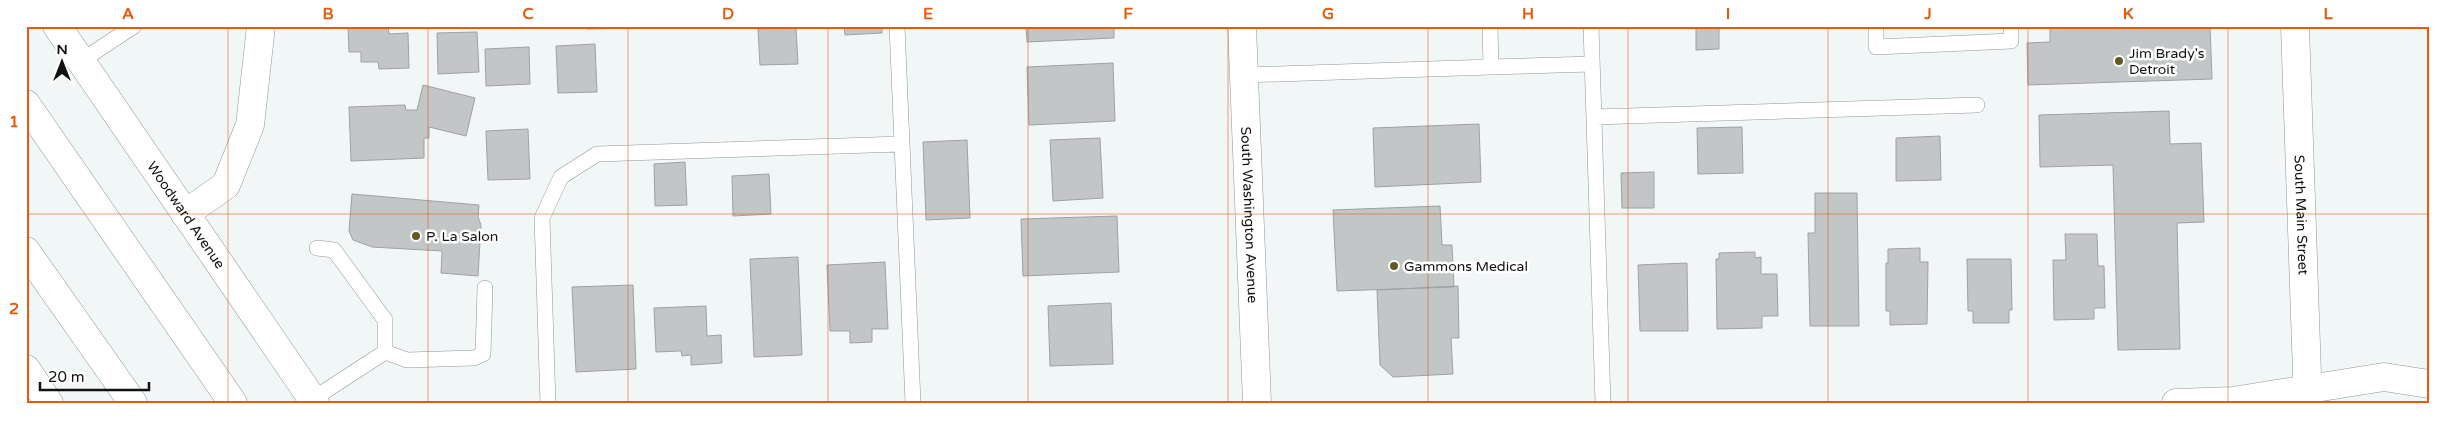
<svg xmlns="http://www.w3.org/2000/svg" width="2455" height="429" viewBox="0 0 2455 429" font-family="'Varela Round',sans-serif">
<rect width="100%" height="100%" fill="#f1f6f7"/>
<path fill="#c2c6c6" stroke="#9ea2a2" d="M348,26H388L389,34L408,33L409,68L379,69L378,62H361V52H349Z
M587,26H627V28L587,29Z
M647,26H691L647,28Z
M844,26H882V33L845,35Z
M1026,26H1114V38L1027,42Z
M1696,26H1719V49L1696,50Z
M2050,26H2210L2212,79L2028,85L2027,43L2050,42Z
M796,27L798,64L760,65L758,29Z
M477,32L479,72L438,74L437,33Z
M595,44L597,92L558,93L556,46Z
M529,47L530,84L486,86L485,49Z
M1113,63L1115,121L1029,125L1027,67Z
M423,85L475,98L466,136L429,127V138H424V158L351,161L349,107L405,105L406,110H417Z
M2169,111L2170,144L2201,143L2204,222L2177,223L2180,349L2118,350L2113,165L2040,167L2039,115Z
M1479,124L1481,182L1375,187L1373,128Z
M1742,127L1743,173L1698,174L1697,128Z
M528,129L530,179L488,180L486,131Z
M1940,136L1941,180L1896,181V138Z
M1100,138L1103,198L1053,201L1050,140Z
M967,140L970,218L926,220L923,142Z
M685,162L687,205L655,206L654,164Z
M1654,172V208H1622L1621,173Z
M769,174L771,214L733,216L732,176Z
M1815,193H1857L1859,326H1810L1808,233H1815Z
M352,194L479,205L478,217L481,225L478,276L441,273L442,251L372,247L353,240L349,231Z
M1440,206L1442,245H1452L1454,287L1337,291L1333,210Z
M1117,216L1119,272L1023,276L1021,219Z
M2065,234H2097L2098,266H2104L2105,308H2094V319L2054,320L2053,260H2066Z
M1920,248V262H1928L1927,324L1890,325V311H1886V263H1888V249Z
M1755,252V258L1761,257V274H1777L1778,316H1762V328L1717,329L1716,259H1719V253Z
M798,257L802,355L754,357L750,259Z
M1967,259H2011L2012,310H2009V323H1973V311H1968Z
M885,262L888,329H872V342L850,343V331H830L827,265Z
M1687,263L1688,331H1640L1638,265Z
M633,285L636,369L576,372L572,287Z
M1458,286L1459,338H1451L1453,374L1393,377L1380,365L1377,290Z
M1111,303L1113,364L1050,366L1048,306Z
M706,306L707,336L721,335L722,363L691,365V355L682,356L681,351L656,352L654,308Z"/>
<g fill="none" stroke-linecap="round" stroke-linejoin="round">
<g stroke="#919696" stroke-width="16">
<path id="lane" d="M897,26L913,403
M1591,26L1603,403
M1876,26V47L2011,41V26
M81,61L134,26
M1491,67L1592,64
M1244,75L1491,67L1490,26
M1594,117L1977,105
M317,248L334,250L385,320V352
M313,399L385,352L407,360L474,358L483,354L485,288
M548,403L542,218L561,177L597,154L902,144"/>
</g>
<g stroke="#919696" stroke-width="29">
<path id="street" d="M185,214L226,185L250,125L261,26
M2176,403L2233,401L2384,377L2429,384"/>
</g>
<g stroke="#919696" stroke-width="29">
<g id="secondary">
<path id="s1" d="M1242,26L1257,403"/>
<path id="s2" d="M2295,26L2308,403"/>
</g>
</g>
<g stroke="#919696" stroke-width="29">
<g id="primary">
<path id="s3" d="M57,26L315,403"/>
<path d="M26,104L233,403"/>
<path d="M26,251L133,403"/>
<path d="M26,369L49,403"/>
</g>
</g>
<use href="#lane" stroke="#fff" stroke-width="15"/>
<use href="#street" stroke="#fff" stroke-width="28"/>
<use href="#secondary" stroke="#fff" stroke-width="28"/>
<use href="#primary" stroke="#fff" stroke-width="28"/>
</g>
<path fill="none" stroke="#e8590c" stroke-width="1" stroke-opacity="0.55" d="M228,26V403M428,26V403M628,26V403M828,26V403M1028,26V403M1228,26V403M1428,26V403M1628,26V403M1828,26V403M2028,26V403M2228,26V403M26,214H2429"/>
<g fill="#615a27" stroke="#fff" stroke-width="2">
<circle cx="2119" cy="61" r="5"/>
<circle cx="416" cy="236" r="5"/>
<circle cx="1394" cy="266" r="5"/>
</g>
<g text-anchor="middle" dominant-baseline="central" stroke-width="5" stroke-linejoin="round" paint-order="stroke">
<g font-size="14" fill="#111212" stroke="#fff" text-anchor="start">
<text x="2129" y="53">Jim Brady's<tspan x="2129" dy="16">Detroit</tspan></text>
<text x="426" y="236">P. La Salon</text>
<text x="1404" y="266">Gammons Medical</text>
</g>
<g font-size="14" fill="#111212" stroke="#fff">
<text stroke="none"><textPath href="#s3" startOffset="229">Woodward Avenue</textPath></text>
<text stroke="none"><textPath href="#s1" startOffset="189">South Washington Avenue</textPath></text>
<text stroke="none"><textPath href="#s2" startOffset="189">South Main Street</textPath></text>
</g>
</g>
<rect width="2455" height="429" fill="none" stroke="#ffffff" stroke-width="55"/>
<g transform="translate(62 62)" stroke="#ffffff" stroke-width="4" paint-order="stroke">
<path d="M0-4L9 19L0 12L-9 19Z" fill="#111212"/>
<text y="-8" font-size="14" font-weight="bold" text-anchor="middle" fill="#111212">N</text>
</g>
<path d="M40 382v8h109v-8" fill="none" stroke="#111212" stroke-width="2.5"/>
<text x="48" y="382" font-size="15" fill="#111212" stroke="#ffffff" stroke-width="4" paint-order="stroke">20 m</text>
<rect x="28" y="28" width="2400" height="374" fill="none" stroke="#e8590c" stroke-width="2"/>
<g font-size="16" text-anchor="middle" font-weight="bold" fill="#e8590c">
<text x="128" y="19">A</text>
<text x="328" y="19">B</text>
<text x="528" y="19">C</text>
<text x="728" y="19">D</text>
<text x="928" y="19">E</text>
<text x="1128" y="19">F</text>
<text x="1328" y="19">G</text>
<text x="1528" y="19">H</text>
<text x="1728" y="19">I</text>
<text x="1928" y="19">J</text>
<text x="2128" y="19">K</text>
<text x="2328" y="19">L</text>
<text x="14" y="127">1</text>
<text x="14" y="314">2</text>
</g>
</svg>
